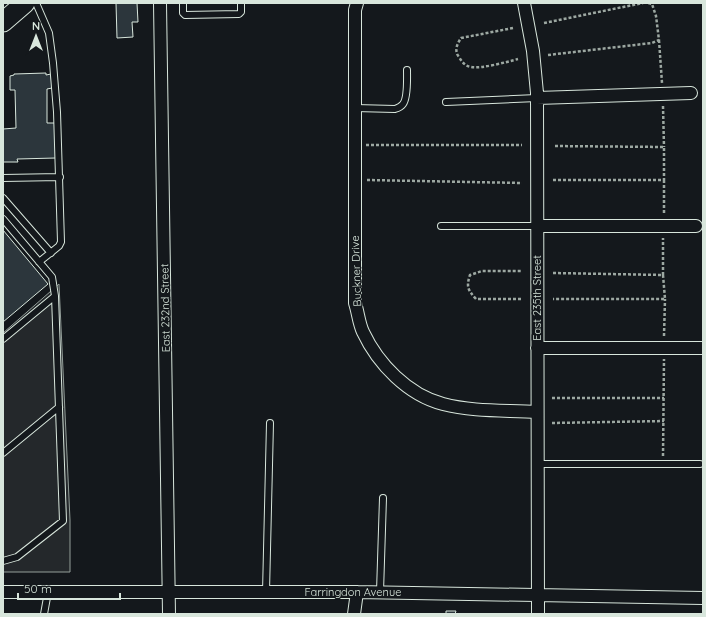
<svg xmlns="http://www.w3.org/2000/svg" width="706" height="617" viewBox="0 0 706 617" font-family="Quicksand,sans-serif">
<rect width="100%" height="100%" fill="#14181c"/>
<path fill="#24282b" stroke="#939e99" d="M59,284L70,520V572H3V333Z"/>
<path fill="#2c363c" stroke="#d8e6dc" d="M116,3H137L138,22H132L133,37L117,38Z
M46,73V75L51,74L52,88L47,89V123H55L56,158L17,159L18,162H3V129L16,128L15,90H10V76L14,75V74Z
M3,230L48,284L3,322Z
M446,611H456L455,614H446Z"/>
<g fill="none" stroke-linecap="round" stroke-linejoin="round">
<g stroke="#d8e6dc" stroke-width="8">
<path id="service" d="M36,3L49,33L53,63L57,112L61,242L59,246L39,262
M183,3V13L185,15L239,14L241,12V3
M446,102L537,98
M355,108L395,109C398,108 401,107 403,104C408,98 407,78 407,70
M3,178L60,177
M3,198L51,253
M3,219L52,277L55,296L3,339
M441,226H537
M3,453L59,407
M538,464H700
M3,561L17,557L63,521L55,296
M266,592L270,423
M380,592L383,498
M44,614L48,592"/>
</g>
<g stroke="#d8e6dc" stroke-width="14">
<path id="minor" d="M160,3L169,614
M357,3L355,10V303C358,312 359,324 363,332C378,364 408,395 443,404C473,412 506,410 537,412
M524,3L533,51L537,93L538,614
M537,98L691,93
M537,226H696
M537,348H702
M3,592H357L703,598
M354,614L357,592"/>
</g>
<g stroke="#d8e6dc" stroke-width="21">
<path id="primary" d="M3,22L25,3"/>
</g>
<path stroke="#9da8a2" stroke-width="2.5" stroke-dasharray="3 2" stroke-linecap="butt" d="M544,23L643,3
M513,28L461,38C457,44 454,51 459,57C462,62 465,66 471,67C481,69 507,62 518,59
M659,40L662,83
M548,55L652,43L659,40L656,16L652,4L648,3
M663,106L664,147
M366,145H522
M367,180L522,183
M553,180H664V147L553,146
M664,213V180
M553,273L663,275L665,299H553
M663,275V238
M521,299H476C468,290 466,287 470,275L482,271H521
M664,336L665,299
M552,398H664
M552,423L664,421
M663,456L664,359"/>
<use href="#service" stroke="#14181c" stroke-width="6"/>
<use href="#minor" stroke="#14181c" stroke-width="12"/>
<use href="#primary" stroke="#14181c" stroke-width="19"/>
</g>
<g text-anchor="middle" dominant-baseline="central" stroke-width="3" stroke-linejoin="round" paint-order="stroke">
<g font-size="11" fill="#d8e6dc" stroke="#14181c">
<text transform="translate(356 271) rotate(-92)">Buckner Drive</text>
<text transform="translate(537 298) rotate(-90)">East 235th Street</text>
<text transform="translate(165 308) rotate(-91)">East 232nd Street</text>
<text x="353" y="592">Farringdon Avenue</text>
</g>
</g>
<rect width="706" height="617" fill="none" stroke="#d8e6dc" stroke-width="8"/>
<g transform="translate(36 36)" stroke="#14181c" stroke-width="3" paint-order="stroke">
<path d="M0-3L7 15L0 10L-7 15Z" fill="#d8e6dc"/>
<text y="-6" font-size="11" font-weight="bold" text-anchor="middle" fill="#d8e6dc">N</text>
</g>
<path d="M18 593v6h102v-6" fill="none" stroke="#d8e6dc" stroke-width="2"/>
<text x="24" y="593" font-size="12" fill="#d8e6dc" stroke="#14181c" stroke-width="3" paint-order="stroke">50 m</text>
</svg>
